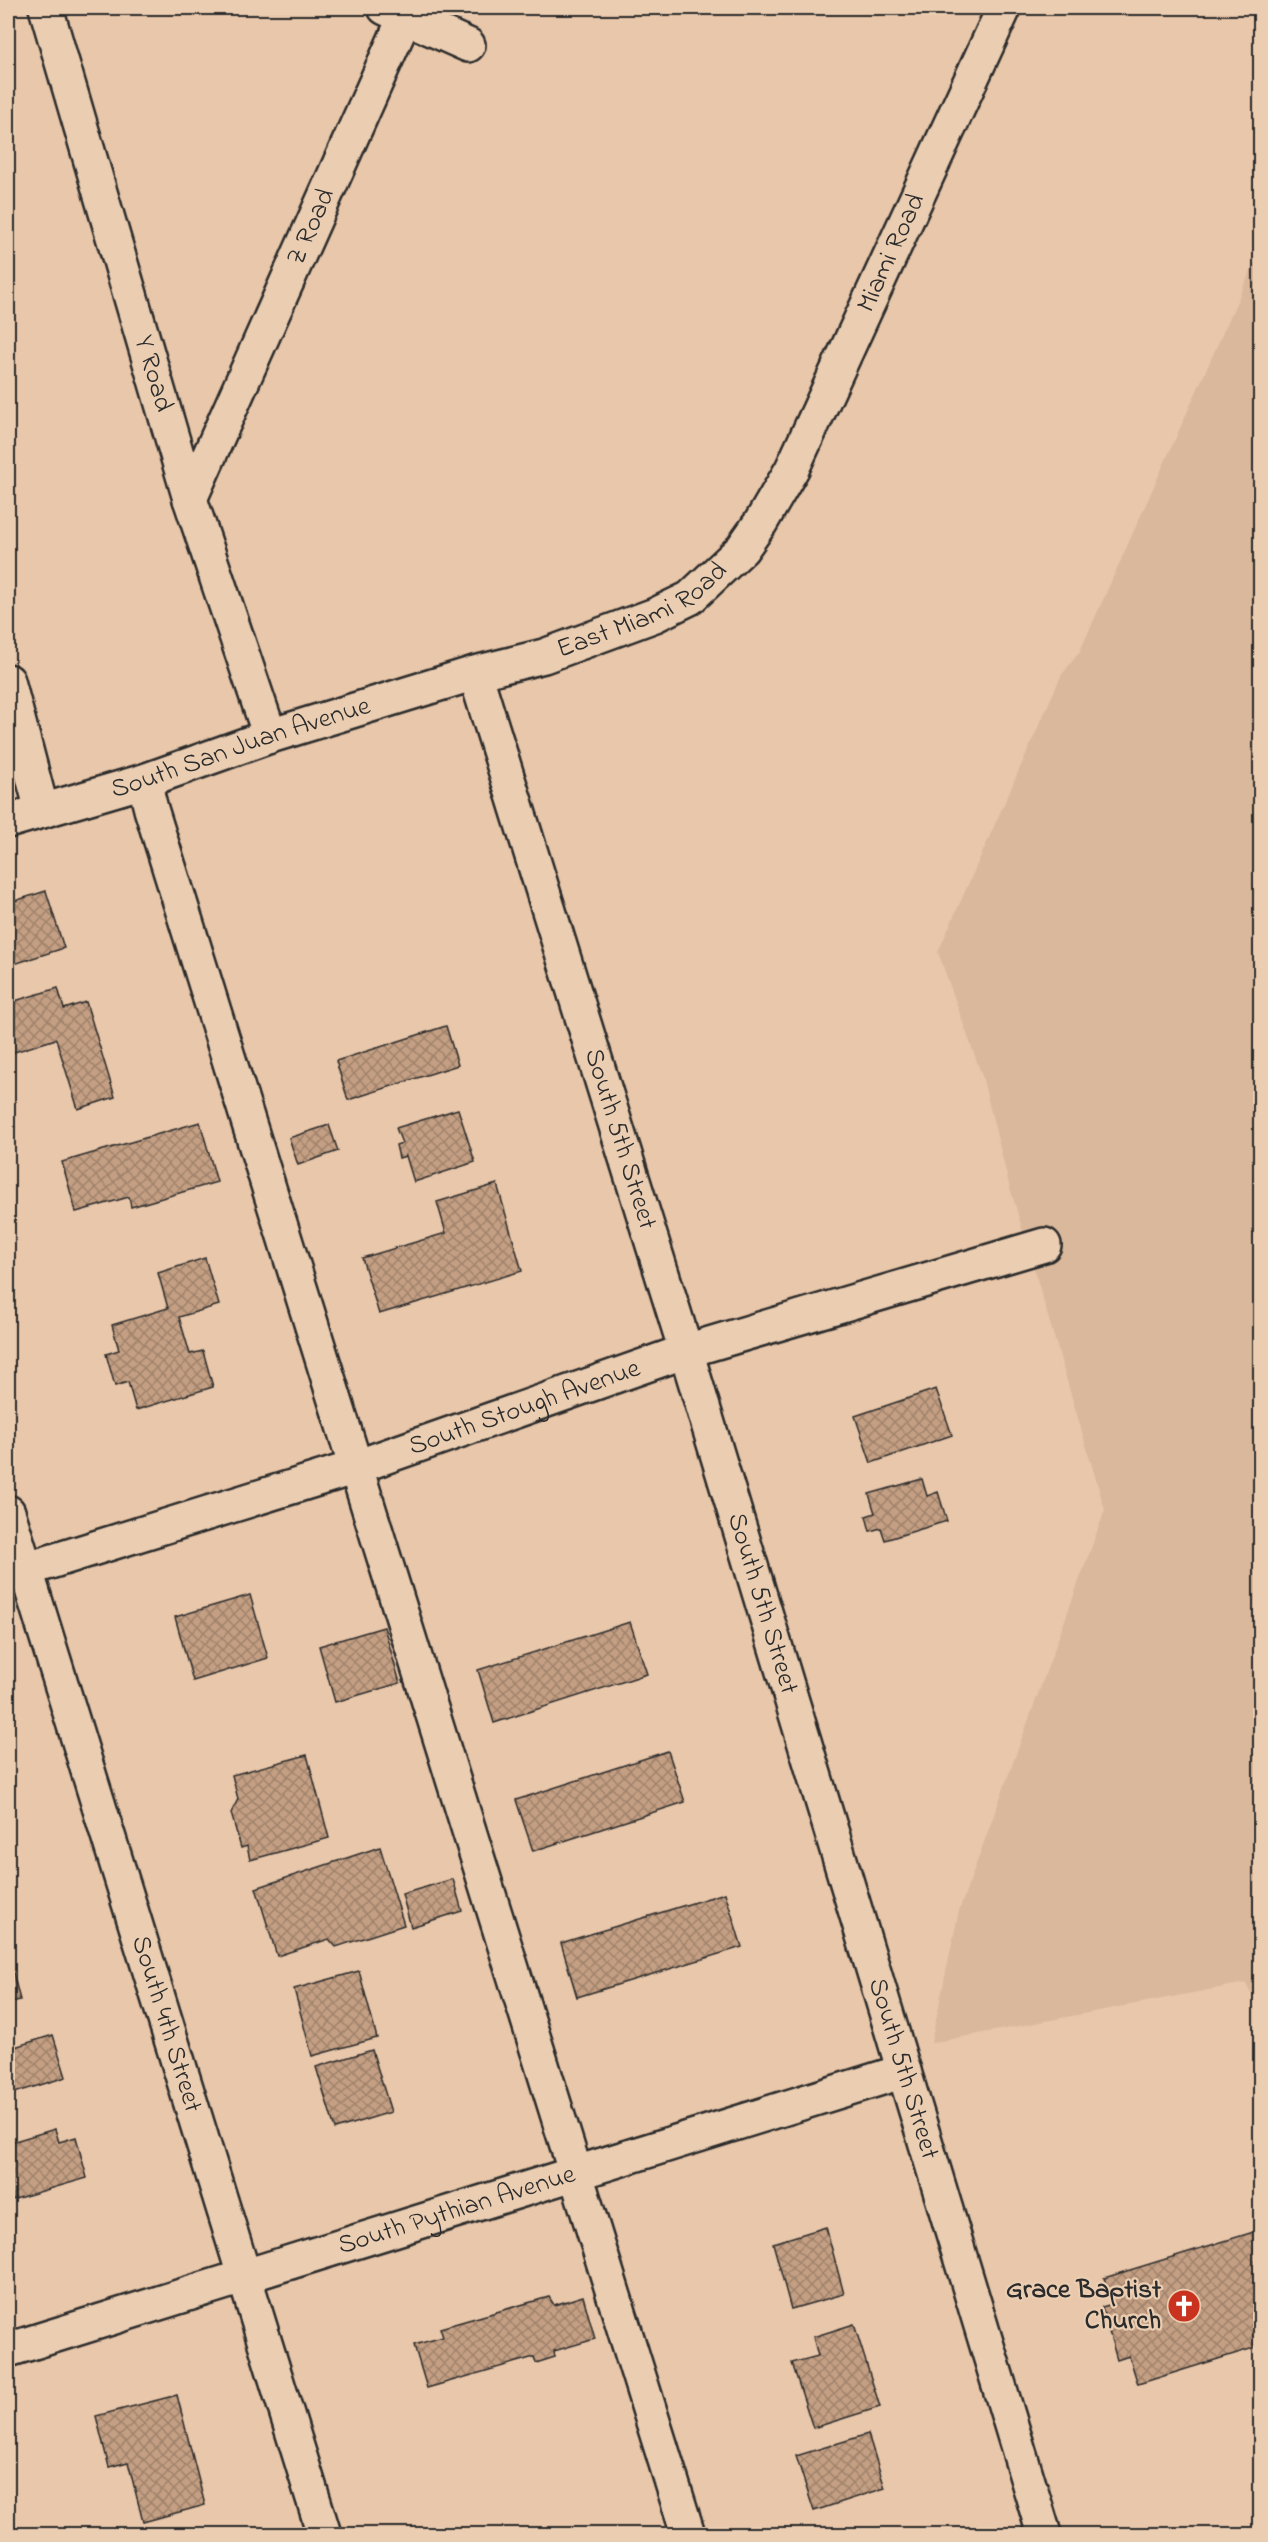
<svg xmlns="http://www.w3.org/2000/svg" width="1268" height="2542" viewBox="0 0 1268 2542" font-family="'Indie Flower',sans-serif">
<defs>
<pattern id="building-cross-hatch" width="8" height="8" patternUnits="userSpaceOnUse" patternTransform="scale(1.5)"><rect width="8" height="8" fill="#c49f83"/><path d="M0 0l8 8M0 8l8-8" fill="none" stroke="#9f826b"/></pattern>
</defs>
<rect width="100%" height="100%" fill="#e9c7aa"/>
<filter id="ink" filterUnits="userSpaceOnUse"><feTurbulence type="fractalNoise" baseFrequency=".0167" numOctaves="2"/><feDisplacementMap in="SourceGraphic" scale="12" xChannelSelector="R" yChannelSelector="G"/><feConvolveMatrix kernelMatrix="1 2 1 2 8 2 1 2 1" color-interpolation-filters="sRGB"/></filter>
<g filter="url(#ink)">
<path fill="#dab89c" d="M1260,250V2006L1245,1983L931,2043L959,1911L1105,1510L1009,1184L982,1076L938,952L1061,676L1080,651Z"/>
<path fill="url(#building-cross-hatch)" stroke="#2b2b2b" stroke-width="1.5" d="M46,891L64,948L8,966V903Z
M58,988L64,1009L86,1002L115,1097L78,1109L56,1039L8,1054V1003Z
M446,1026L458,1065L348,1100L336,1061Z
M458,1109L475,1162L414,1182L406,1156L399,1158L396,1145L402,1143L396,1128Z
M200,1122L217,1182L131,1207L129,1197L76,1212L62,1162Z
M329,1125L338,1151L298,1165L289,1138Z
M497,1184L522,1271L379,1314L362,1258L446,1233L437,1202Z
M205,1258L219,1305L179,1317L190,1354L203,1351L213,1387L136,1410L128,1382L115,1386L106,1354L119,1350L112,1325L168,1308L158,1273Z
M936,1389L952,1435L871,1463L855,1416Z
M922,1479L927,1496L938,1492L947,1521L885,1540L881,1528L870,1531L866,1516L875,1513L869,1494Z
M250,1595L268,1658L193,1681L175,1617Z
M630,1622L647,1674L494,1723L478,1670Z
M384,1627L400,1683L335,1702L319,1646Z
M668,1751L685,1802L533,1851L516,1800Z
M307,1755L329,1838L250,1860L247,1846L241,1848L231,1813L238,1799L232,1775Z
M380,1847L404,1925L336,1947L329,1939L277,1956L256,1888Z
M453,1879L462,1911L411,1927L402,1894Z
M725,1893L742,1947L577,1997L561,1943Z
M8,1953L20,2000L8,2003Z
M359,1971L377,2038L312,2056L294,1989Z
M53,2035L66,2077L8,2095V2049Z
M372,2050L391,2112L335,2129L316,2067Z
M55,2129L59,2142L76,2137L87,2178L8,2201V2143Z
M826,2227L844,2294L791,2309L773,2243Z
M1260,2230V2346L1138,2384L1129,2356L1117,2360L1102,2307L1112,2304L1104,2278Z
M583,2296L595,2339L554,2351L555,2357L536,2363L534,2357L427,2388L414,2345L443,2337L440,2328L549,2297L554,2305Z
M854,2324L880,2407L813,2428L792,2363L818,2356L813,2337Z
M177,2395L205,2505L143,2522L128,2462L109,2467L96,2416Z
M868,2434L885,2488L814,2511L796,2456Z"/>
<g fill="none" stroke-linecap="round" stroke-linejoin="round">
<g stroke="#2b2b2b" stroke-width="38">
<g id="minor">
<path id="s1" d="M46,8L190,499L270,736"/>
<path d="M385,8L468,45"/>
<path id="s2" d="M190,499L405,17"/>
<path id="s3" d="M475,673L686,1351L1044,2534"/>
<path d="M8,681L42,811"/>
<path d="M144,781L151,809L688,2534"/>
<path id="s4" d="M8,821L144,781L270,736L475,673L544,656L655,615L690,598L742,549L761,522L792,469L1004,8"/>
<path id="s5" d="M8,1512L324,2534"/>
<path id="s6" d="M8,1575L356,1467L686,1351L1044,1245"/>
<path id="s7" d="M8,2350L904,2071"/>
</g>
</g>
<use href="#minor" stroke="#ebceb2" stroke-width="33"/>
</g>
</g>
<defs>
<g id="church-disc" transform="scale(1.725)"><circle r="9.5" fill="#c8321e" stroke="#ebceb2"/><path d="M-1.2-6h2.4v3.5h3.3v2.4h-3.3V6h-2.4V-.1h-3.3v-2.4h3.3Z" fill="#fff"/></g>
</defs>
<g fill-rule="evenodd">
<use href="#church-disc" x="1184" y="2306"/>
</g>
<g text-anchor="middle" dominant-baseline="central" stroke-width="4.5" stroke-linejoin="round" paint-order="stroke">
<g font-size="27" fill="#2b2b2b" stroke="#ebceb2">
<text stroke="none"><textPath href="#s2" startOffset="298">Z Road</textPath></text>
<text stroke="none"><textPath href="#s4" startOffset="1122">Miami Road</textPath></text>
<text stroke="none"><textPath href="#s1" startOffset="381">Y Road</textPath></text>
<text stroke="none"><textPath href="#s4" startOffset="670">East Miami Road</textPath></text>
<text stroke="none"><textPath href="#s4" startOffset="244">South San Juan Avenue</textPath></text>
<text stroke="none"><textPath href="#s3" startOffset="488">South 5th Street</textPath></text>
<text stroke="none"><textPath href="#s6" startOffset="543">South Stough Avenue</textPath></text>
<text stroke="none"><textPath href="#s3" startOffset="974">South 5th Street</textPath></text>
<text stroke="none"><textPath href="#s5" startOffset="536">South 4th Street</textPath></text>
<text stroke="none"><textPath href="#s3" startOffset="1460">South 5th Street</textPath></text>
<text stroke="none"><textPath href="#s7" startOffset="470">South Pythian Avenue</textPath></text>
</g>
<g font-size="27" font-weight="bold" fill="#2b2b2b" stroke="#ebceb2" text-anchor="end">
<text x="1161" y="2290">Grace Baptist<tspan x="1161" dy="31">Church</tspan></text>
</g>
</g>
<rect width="1268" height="2542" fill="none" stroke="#ebceb2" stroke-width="30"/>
<rect x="15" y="15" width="1238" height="2512" fill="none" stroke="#2b2b2b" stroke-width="2" filter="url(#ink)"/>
</svg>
